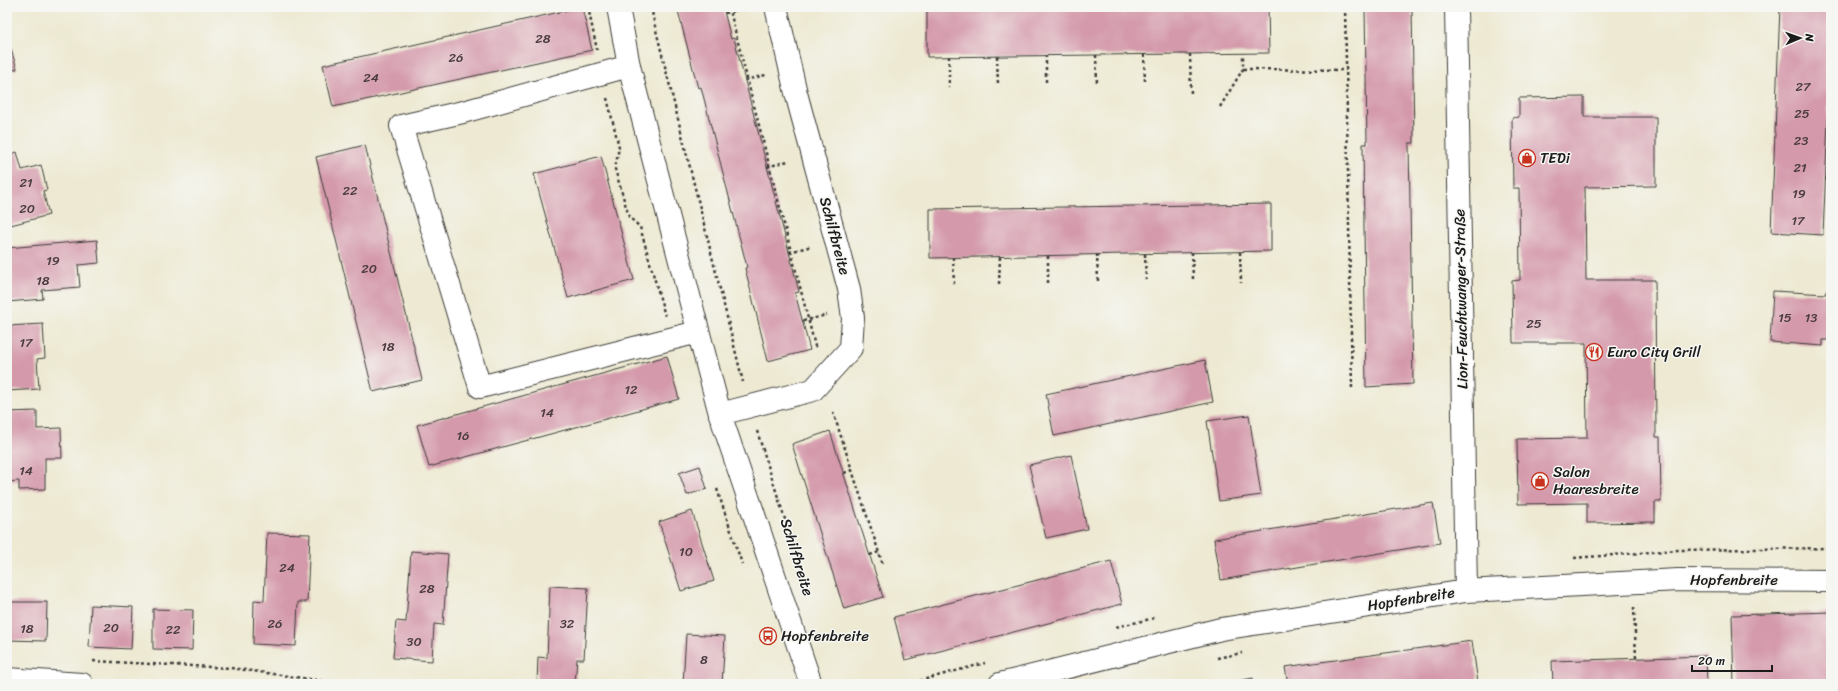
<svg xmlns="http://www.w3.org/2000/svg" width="1838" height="691" viewBox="0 0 1838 691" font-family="Sriracha,sans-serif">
<rect width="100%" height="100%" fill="#f6f6f2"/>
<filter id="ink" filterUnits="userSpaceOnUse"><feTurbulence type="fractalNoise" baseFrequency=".025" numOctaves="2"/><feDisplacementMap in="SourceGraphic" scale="8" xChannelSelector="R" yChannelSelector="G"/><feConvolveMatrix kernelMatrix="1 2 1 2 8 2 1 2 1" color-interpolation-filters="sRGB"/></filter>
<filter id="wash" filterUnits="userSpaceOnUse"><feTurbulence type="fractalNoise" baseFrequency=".012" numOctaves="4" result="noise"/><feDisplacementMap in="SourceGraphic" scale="16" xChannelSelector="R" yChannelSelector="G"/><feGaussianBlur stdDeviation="0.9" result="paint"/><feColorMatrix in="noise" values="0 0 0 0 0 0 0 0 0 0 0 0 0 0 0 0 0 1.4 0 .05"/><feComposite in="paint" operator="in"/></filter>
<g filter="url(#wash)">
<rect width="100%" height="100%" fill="#ede9d2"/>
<g id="blocks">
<path fill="#d49aab" d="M582,7L592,50L333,107L323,65Z
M677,7H723L731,39L734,38L789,252L799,292L795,293L810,350L768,361L745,268L747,267L713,134L701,87L698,88Z
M1133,7H1268L1269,53L927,57V10Z
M1365,7H1412L1414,143H1409L1413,384L1366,387L1363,144H1367Z
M1780,7H1831L1830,74L1823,235L1771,232Z
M10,46L17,69L7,71V47Z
M1584,97V117H1656V186L1585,187L1586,280H1655L1656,437H1660L1661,502H1655V522L1587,523V503L1518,504L1517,439L1587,438L1586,343H1513L1512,281L1520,280L1519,188H1513L1512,118L1519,117V98Z
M365,145L422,380L373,392L316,157Z
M17,152L22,170L41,165L47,190L43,191L49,215L7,226V155Z
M601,156L634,280L568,298L534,174Z
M1271,204V251L930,258V209Z
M97,240L99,263L78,265L80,287L42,290L43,299L7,302V248Z
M1826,290H1831V340H1823V346L1770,342L1773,291L1826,294Z
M43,324L45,358L37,359L39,389L7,391V326Z
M667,356L679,399L429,467L417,425Z
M1205,360L1213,402L1054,436L1046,394Z
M37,411V429L61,428L62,458H45V489L19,490V481L7,482V412Z
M1249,415L1261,495L1219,501L1207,421Z
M830,431L883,597L844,609L792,444Z
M1071,455L1087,529L1046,538L1029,465Z
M700,466L707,489L687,495L679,473Z
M1433,503L1440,543L1221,580L1214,539Z
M692,511L714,581L681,591L659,522Z
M267,533L310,534L307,602H298L296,646L253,644L254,600L264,601Z
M411,551L448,554L443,625L434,624L432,661L393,658L396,621L406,622Z
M1111,561L1122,604L905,660L894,617Z
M550,586L588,588L584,659H577L575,684H537L538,657L547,658Z
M7,602H47L46,641L7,640Z
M91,605L133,607L131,649L89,647Z
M153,609L193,610L192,650L153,649Z
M1831,612V684H1734L1732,615Z
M686,634L725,636L722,684H683Z
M1472,641L1478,683L1288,684L1285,667Z
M1706,656L1707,684H1553L1552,661Z
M1253,678L1254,684H1227V683Z"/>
</g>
</g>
<g filter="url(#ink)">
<use href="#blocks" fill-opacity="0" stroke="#3b3b37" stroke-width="1"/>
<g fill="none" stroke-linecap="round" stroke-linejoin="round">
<g stroke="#3b3b37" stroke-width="24">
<path id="minor" d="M1456,7L1466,591
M629,66L463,112L401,126L480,387L698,332
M720,414L813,390L851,348L853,318L849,289L796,93L776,7
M7,679L82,684
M1000,684L1221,629L1466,591L1678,580L1831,581"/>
</g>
<g stroke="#3b3b37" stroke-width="24">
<path id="major" d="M618,7L629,66L720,414L811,684"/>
</g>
<path stroke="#3b3b37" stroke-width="2.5" stroke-dasharray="3 3" stroke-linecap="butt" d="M588,7L597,50
M651,7L655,26L743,382
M729,7L816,350
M1345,7L1352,389
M725,13L750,7
M1144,54L1145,81
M1190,54L1191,95
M1046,55V84
M1096,55L1097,83
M949,56V87
M997,56L998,85
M1243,69L1346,70
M745,80L766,75
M607,98L619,147L615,169L629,217L640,227L665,316
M1220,107L1243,69V53
M767,167L788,161
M789,252L812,246
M1192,252L1193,279
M1240,252L1241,283
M1097,254L1098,282
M1145,254L1146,280
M1048,256V283
M953,257L954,286
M999,284L1000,256
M803,321L827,315
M833,412L883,565
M757,431L796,554
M844,473L852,470
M717,489L742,564
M870,555L879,552
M1574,558L1678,550L1831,548
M1634,607L1636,658
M1116,627L1155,618
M1217,658L1242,653
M93,661L231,668L345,684
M908,684L985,663"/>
<use href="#minor" stroke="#fff" stroke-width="22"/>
<use href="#major" stroke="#fff" stroke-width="22"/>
</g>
</g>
<defs>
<g id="shop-ring" transform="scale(0.9)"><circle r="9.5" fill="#f6f6f2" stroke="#c8321e" stroke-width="1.5"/><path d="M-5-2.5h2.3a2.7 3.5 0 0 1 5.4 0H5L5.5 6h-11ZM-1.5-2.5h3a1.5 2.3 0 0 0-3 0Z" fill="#c8321e"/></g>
<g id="restaurant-ring" transform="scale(0.9)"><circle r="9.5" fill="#f6f6f2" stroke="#c8321e" stroke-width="1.5"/><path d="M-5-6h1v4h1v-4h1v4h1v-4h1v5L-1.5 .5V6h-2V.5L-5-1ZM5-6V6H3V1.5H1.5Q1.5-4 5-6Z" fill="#c8321e"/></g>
<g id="bus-ring" transform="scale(0.9)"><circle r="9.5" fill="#f6f6f2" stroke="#c8321e" stroke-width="1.5"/><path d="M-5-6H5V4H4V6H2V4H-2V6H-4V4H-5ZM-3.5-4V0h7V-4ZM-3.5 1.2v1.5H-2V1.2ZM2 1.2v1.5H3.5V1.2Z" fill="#c8321e"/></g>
</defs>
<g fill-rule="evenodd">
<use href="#shop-ring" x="1527" y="158"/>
<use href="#restaurant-ring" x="1594" y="352"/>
<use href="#shop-ring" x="1540" y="481"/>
<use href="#bus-ring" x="768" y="636"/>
</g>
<g text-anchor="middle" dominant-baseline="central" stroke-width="3" stroke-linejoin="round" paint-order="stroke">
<g font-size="13" fill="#4a3c40">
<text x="543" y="38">28</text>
<text x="456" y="57">26</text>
<text x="371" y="77">24</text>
<text x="1803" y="86">27</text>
<text x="1802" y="113">25</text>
<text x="1801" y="140">23</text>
<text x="1800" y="167">21</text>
<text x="26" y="182">21</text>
<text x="350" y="190">22</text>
<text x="1799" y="193">19</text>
<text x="27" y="208">20</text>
<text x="1798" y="220">17</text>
<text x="53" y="260">19</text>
<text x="369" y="268">20</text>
<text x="43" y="280">18</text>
<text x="1785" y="317">15</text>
<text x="1811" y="317">13</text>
<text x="1534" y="323">25</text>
<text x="26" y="342">17</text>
<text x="388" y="346">18</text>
<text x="631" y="389">12</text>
<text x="547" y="412">14</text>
<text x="463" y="435">16</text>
<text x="26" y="470">14</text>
<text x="686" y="551">10</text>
<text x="287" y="567">24</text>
<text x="427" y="588">28</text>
<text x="275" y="623">26</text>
<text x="567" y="623">32</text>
<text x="111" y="627">20</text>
<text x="27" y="628">18</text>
<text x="173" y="629">22</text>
<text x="414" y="641">30</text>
<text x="704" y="659">8</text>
</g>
<g font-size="15" fill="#1c1c1c" stroke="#f6f6f2" text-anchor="start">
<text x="1540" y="158">TEDi</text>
<text x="1607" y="352">Euro City Grill</text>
<text x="1553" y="472">Salon<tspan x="1553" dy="17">Haaresbreite</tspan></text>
<text x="781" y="636">Hopfenbreite</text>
</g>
<g font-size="15" fill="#1c1c1c" stroke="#f6f6f2">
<text transform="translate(835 236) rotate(75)">Schilfbreite</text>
<text transform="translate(1461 299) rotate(-91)">Lion-Feuchtwanger-Straße</text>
<text transform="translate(797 557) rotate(73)">Schilfbreite</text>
<text x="1734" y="580">Hopfenbreite</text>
<text transform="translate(1411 599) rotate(-9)">Hopfenbreite</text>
</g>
</g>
<rect width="1838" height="691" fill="none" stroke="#f6f6f2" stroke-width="24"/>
<g transform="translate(1800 38) rotate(88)" stroke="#f6f6f2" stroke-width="3" paint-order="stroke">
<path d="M0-3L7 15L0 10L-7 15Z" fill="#1c1c1c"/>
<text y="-6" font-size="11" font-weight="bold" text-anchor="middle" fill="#1c1c1c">N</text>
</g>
<path d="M1692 665v6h80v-6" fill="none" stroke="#1c1c1c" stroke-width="2"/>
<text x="1698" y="665" font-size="12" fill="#1c1c1c" stroke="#f6f6f2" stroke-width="3" paint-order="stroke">20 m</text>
</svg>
